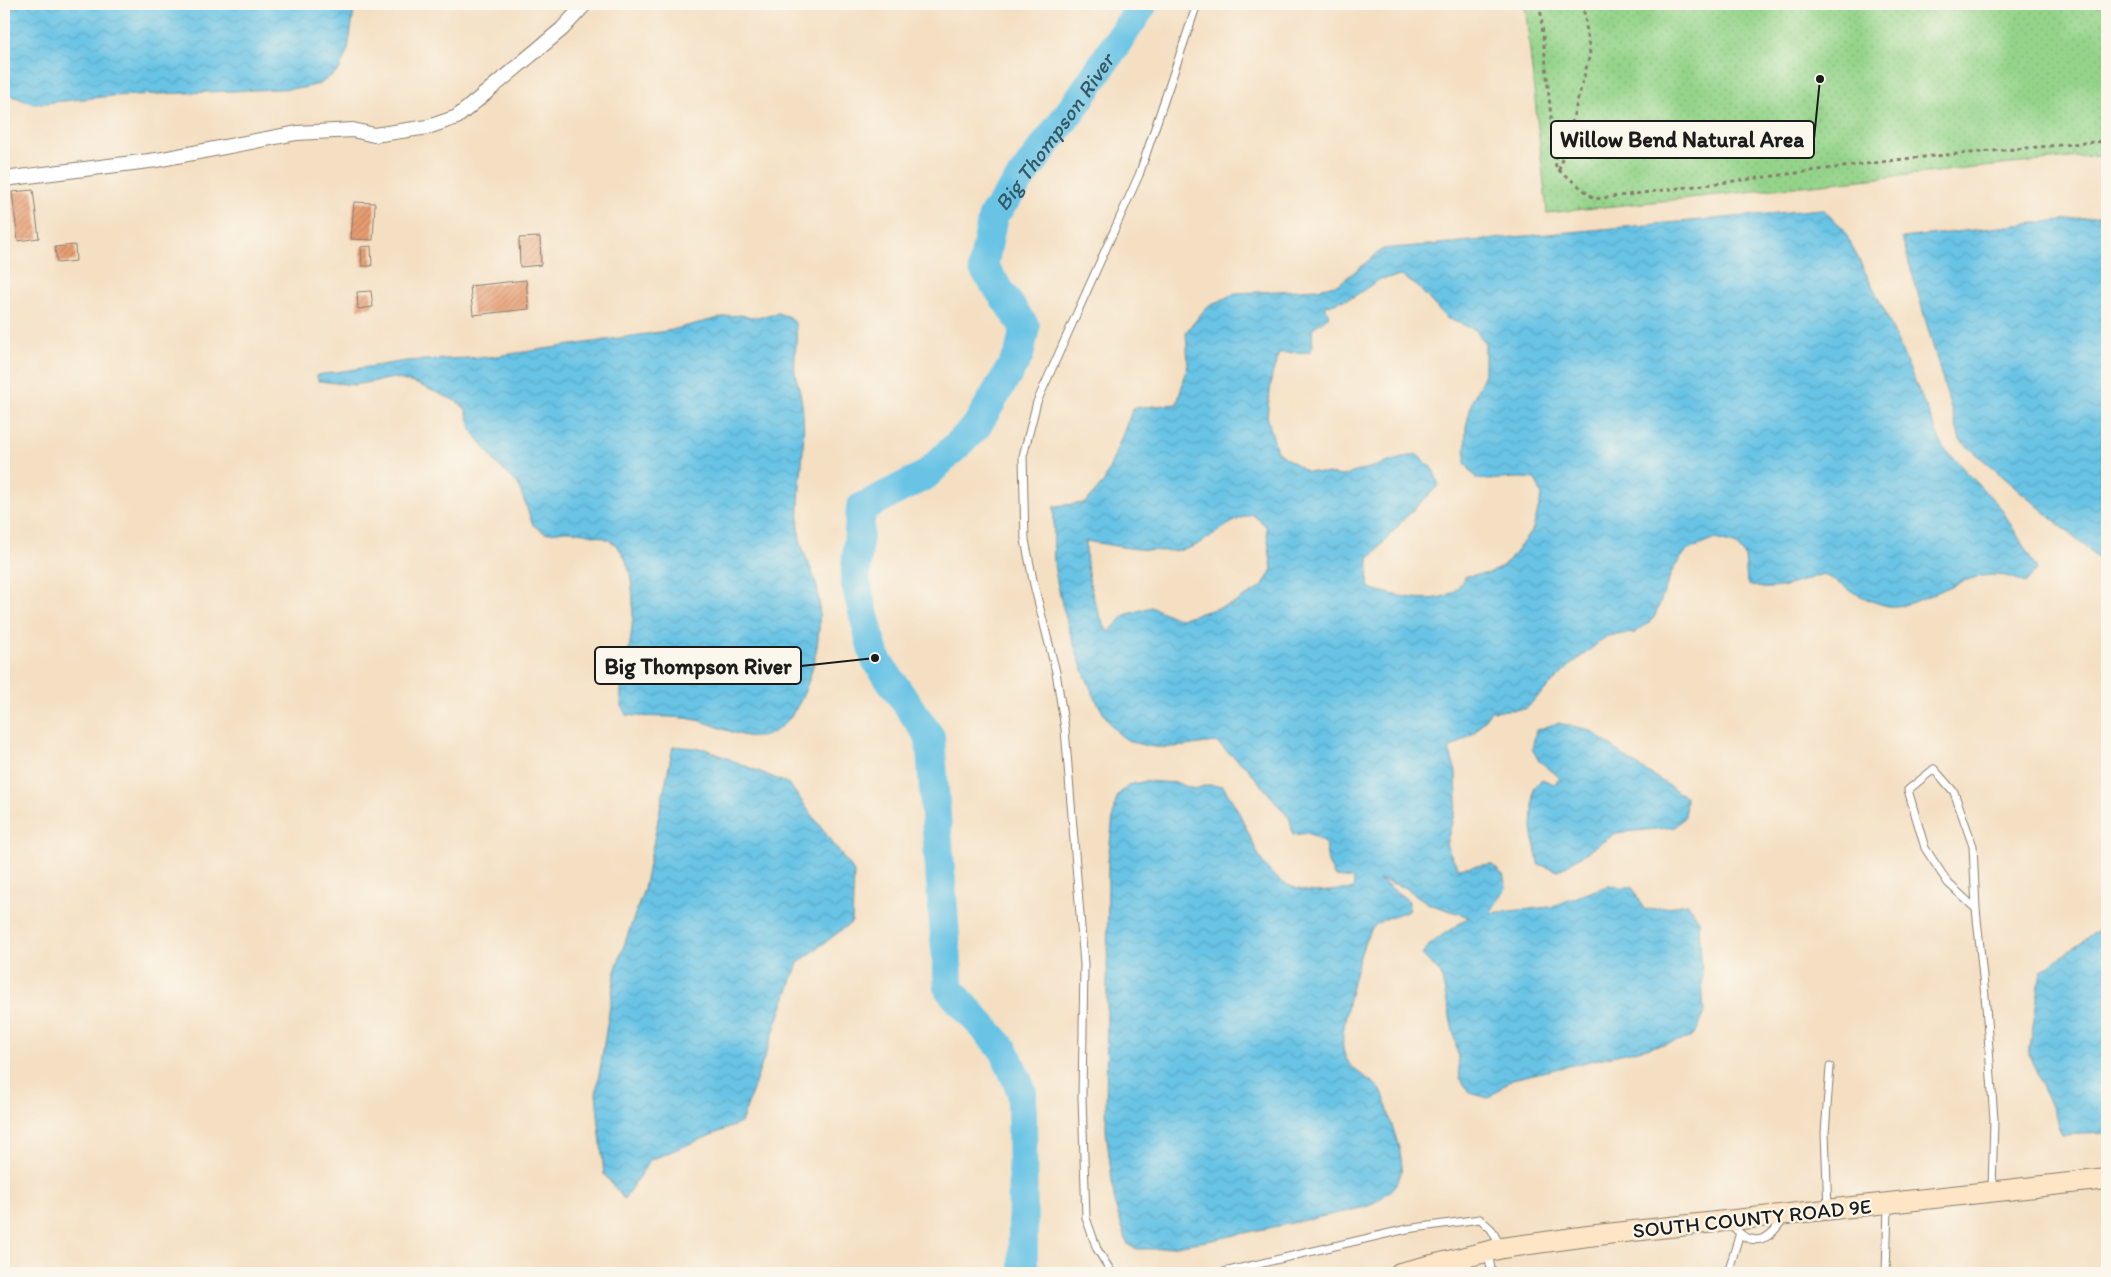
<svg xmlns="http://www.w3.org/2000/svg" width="2111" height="1277" viewBox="0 0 2111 1277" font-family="Itim,sans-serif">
<defs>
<pattern id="park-dots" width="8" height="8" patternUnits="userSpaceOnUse" patternTransform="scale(1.25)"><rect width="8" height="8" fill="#94d48a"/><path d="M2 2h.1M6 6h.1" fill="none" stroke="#7fb576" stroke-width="1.8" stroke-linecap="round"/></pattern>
<pattern id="water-waves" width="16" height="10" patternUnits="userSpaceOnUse" patternTransform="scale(1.25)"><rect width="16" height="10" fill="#67c3e5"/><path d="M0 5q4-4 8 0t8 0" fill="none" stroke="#59a7c4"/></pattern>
<pattern id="building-hatch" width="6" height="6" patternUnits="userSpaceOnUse" patternTransform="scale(1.25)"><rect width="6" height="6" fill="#e89d71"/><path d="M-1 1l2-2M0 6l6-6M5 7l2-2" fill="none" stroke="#bb7f5c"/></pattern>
</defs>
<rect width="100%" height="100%" fill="#fbf7ec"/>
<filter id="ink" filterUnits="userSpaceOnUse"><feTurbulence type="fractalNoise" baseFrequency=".02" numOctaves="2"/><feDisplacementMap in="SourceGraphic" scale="10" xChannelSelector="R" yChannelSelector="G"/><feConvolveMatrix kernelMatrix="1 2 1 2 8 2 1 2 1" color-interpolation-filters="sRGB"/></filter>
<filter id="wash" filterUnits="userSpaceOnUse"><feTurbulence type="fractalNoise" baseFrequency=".0096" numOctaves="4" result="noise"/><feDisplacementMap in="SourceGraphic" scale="20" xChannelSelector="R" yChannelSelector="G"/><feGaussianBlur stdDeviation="1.12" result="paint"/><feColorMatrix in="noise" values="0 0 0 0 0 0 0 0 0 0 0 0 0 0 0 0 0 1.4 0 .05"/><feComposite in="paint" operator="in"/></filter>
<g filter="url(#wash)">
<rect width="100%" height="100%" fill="#f4dfc2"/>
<path fill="url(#park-dots)" stroke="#587853" d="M1525,4H2107V154L1547,213Z"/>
<path fill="url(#water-waves)" stroke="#427080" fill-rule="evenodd" d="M4,4H355L348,49L339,70L320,84L303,88L112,96L34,104L12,96L4,85Z
M1822,209L1843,228L1886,314L1943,447L2001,508L2037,569L2025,583C1986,562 1955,587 1918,600C1909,604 1898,607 1888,606C1864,601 1844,586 1823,574C1800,581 1770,596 1747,583L1745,556L1735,544L1715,539L1686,551L1672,571L1654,618L1635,633L1607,636L1572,664L1525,709L1491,711L1474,733L1449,749L1456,772L1457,802L1446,845L1458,868L1491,864L1504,876L1506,888L1490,913L1550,907L1607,886L1632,887L1645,910L1688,904L1699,921L1704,1015L1697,1031L1690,1038L1512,1079L1488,1098L1470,1093L1460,1078L1457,1050L1441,974L1422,955L1431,943L1469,917L1429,904L1406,888L1379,879L1409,901L1408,911C1394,916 1377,919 1369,933C1359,950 1340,1028 1343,1048C1346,1071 1367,1075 1380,1089C1386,1097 1388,1113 1391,1122C1405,1166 1412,1181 1367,1207L1212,1240L1157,1249H1137L1128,1245L1115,1205L1106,1130L1108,861L1114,808L1118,795L1129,785L1146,781L1177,783L1194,789L1208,785L1223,786C1229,796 1237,807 1242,819C1259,854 1264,883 1307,891C1322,894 1338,888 1353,890L1354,879L1335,877L1328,862L1325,843L1308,833L1293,835L1290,819L1247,768L1216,742C1184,745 1162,753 1130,741C1093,727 1058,601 1054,563C1053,544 1054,525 1054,506L1085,503L1104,482L1133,408L1177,404L1188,365L1186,332L1206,308L1235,293L1319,289L1339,284L1383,249ZM1402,276L1417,286L1446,318L1476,330L1485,344V374L1472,401L1466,427L1465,463L1477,479C1497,481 1515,476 1535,479L1542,495L1533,529L1508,562L1491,573L1466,576C1462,581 1458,589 1453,592C1435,606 1387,595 1368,587L1369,559L1404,519L1439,485L1432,467L1416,454L1342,476L1306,471L1277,452L1267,416L1272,375L1279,353L1310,352L1313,346L1312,329L1329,316L1325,306L1353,297L1380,279ZM1252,514L1266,526L1272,569L1263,586L1233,604L1179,619L1151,607L1125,615L1108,633C1092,601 1086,576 1086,541C1110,545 1170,557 1192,547C1215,537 1225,522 1252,514Z
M2107,215V565L1960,440L1902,238Z
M778,313C782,315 789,316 792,319C802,328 791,361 796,377C813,431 796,477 799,531C800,551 813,568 817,588C826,628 811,715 770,734C749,744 718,725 697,720C674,715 649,718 626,715C616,699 623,676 627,659C634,630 641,557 609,540C599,535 579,532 568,531C560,531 553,533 545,533L533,525L518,484L496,463L471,429L466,409L456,401L417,384L394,378L354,385L318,381L317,375L406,361L490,357L667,331L727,316L742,315L751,318Z
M1558,723L1590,730L1629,760L1686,797L1685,816L1675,827L1616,833L1558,871L1538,864L1532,828L1534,787L1542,779L1554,784L1560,778L1539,760L1532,749L1536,730Z
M673,746L705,749L789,784L854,872L852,922L798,963L741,1123L650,1160L624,1199L604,1174L596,1094L616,968L644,889Z
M2107,924V1133L2063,1135L2029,1055L2041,971Z"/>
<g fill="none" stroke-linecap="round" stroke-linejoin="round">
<path stroke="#67c3e5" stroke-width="30" id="s1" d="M1026,1273L1023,1265L1022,1092L1004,1050L949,989L930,737L875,658L855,581L861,508L926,475L976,427L1019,355L1025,327L983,267L993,216L1080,98L1143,4"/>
</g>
<g id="blocks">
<path fill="url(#building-hatch)" d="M33,190L39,238L18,241L12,192Z
M354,202L375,203L373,240L351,239Z
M540,237L541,265L520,267L519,238Z
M75,245L76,261L57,263L55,247Z
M371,246L372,266H362L361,247Z
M526,280L529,309L473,315L470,286Z
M371,291L373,307L358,309L357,292Z"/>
</g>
</g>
<g filter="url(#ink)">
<use href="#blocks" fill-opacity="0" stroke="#887e6f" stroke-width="1"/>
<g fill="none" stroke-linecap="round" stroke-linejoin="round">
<g stroke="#887e6f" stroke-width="9">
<path id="lane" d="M1976,909L1948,883L1925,848L1908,790L1934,769L1954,792L1973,846L1976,909L1986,1006L1994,1120L1992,1189
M1828,1209L1825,1133L1830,1067
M1731,1223C1748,1248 1769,1244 1783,1218
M1488,1254L1492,1273
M1224,1272L1407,1229L1480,1219L1491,1229L1500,1245
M1112,1273L1097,1249L1086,1218L1082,1098L1084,964L1065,729L1056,672L1034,585L1025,540L1023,456L1037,402L1139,175L1197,4
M1728,1273L1739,1236
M1886,1273L1888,1206"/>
</g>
<g stroke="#887e6f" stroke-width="16">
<path id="street" d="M4,179L157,160L297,133L353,130L374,135L428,127L457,117L562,29L585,4"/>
</g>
<g stroke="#887e6f" stroke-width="22">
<path id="secondary" d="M1400,1273L1502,1248L1588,1236L2107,1179"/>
</g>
<path stroke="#887e6f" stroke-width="3" stroke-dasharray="4 4" stroke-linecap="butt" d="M1540,4L1556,168L1595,199L1912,158L2107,141
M1559,170L1590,54L1583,4"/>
<use href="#lane" stroke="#fff" stroke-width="7"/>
<use href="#street" stroke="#fff" stroke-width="14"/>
<use href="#secondary" stroke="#fee5c5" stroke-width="20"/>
</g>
</g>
<g text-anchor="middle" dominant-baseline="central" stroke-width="4.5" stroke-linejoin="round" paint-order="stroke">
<g font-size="21" fill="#1c1c1c" stroke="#fbf7ec">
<text transform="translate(1752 1218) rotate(-6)">SOUTH COUNTY ROAD 9E</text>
</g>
<g font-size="22" font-style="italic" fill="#365662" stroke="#fbf7ec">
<text stroke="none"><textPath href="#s1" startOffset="1295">Big Thompson River</textPath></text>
</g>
</g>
<path fill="none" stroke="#1c1c1c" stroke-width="2" d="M1820 79L1814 139M875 658L801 666"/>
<g fill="#1c1c1c" stroke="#fbf7ec" stroke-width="2">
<circle cx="1820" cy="79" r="5"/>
<circle cx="875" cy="658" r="5"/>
</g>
<g fill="#fbf7ec" stroke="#1c1c1c" stroke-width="2">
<rect x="1551" y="121" width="263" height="37" rx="5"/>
<rect x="595" y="647" width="206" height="37" rx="5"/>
</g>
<g font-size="22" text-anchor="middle" font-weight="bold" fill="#1c1c1c">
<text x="1682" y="147">Willow Bend Natural Area</text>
<text x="698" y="674">Big Thompson River</text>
</g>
<rect width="2111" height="1277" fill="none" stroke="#fbf7ec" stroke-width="20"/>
</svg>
